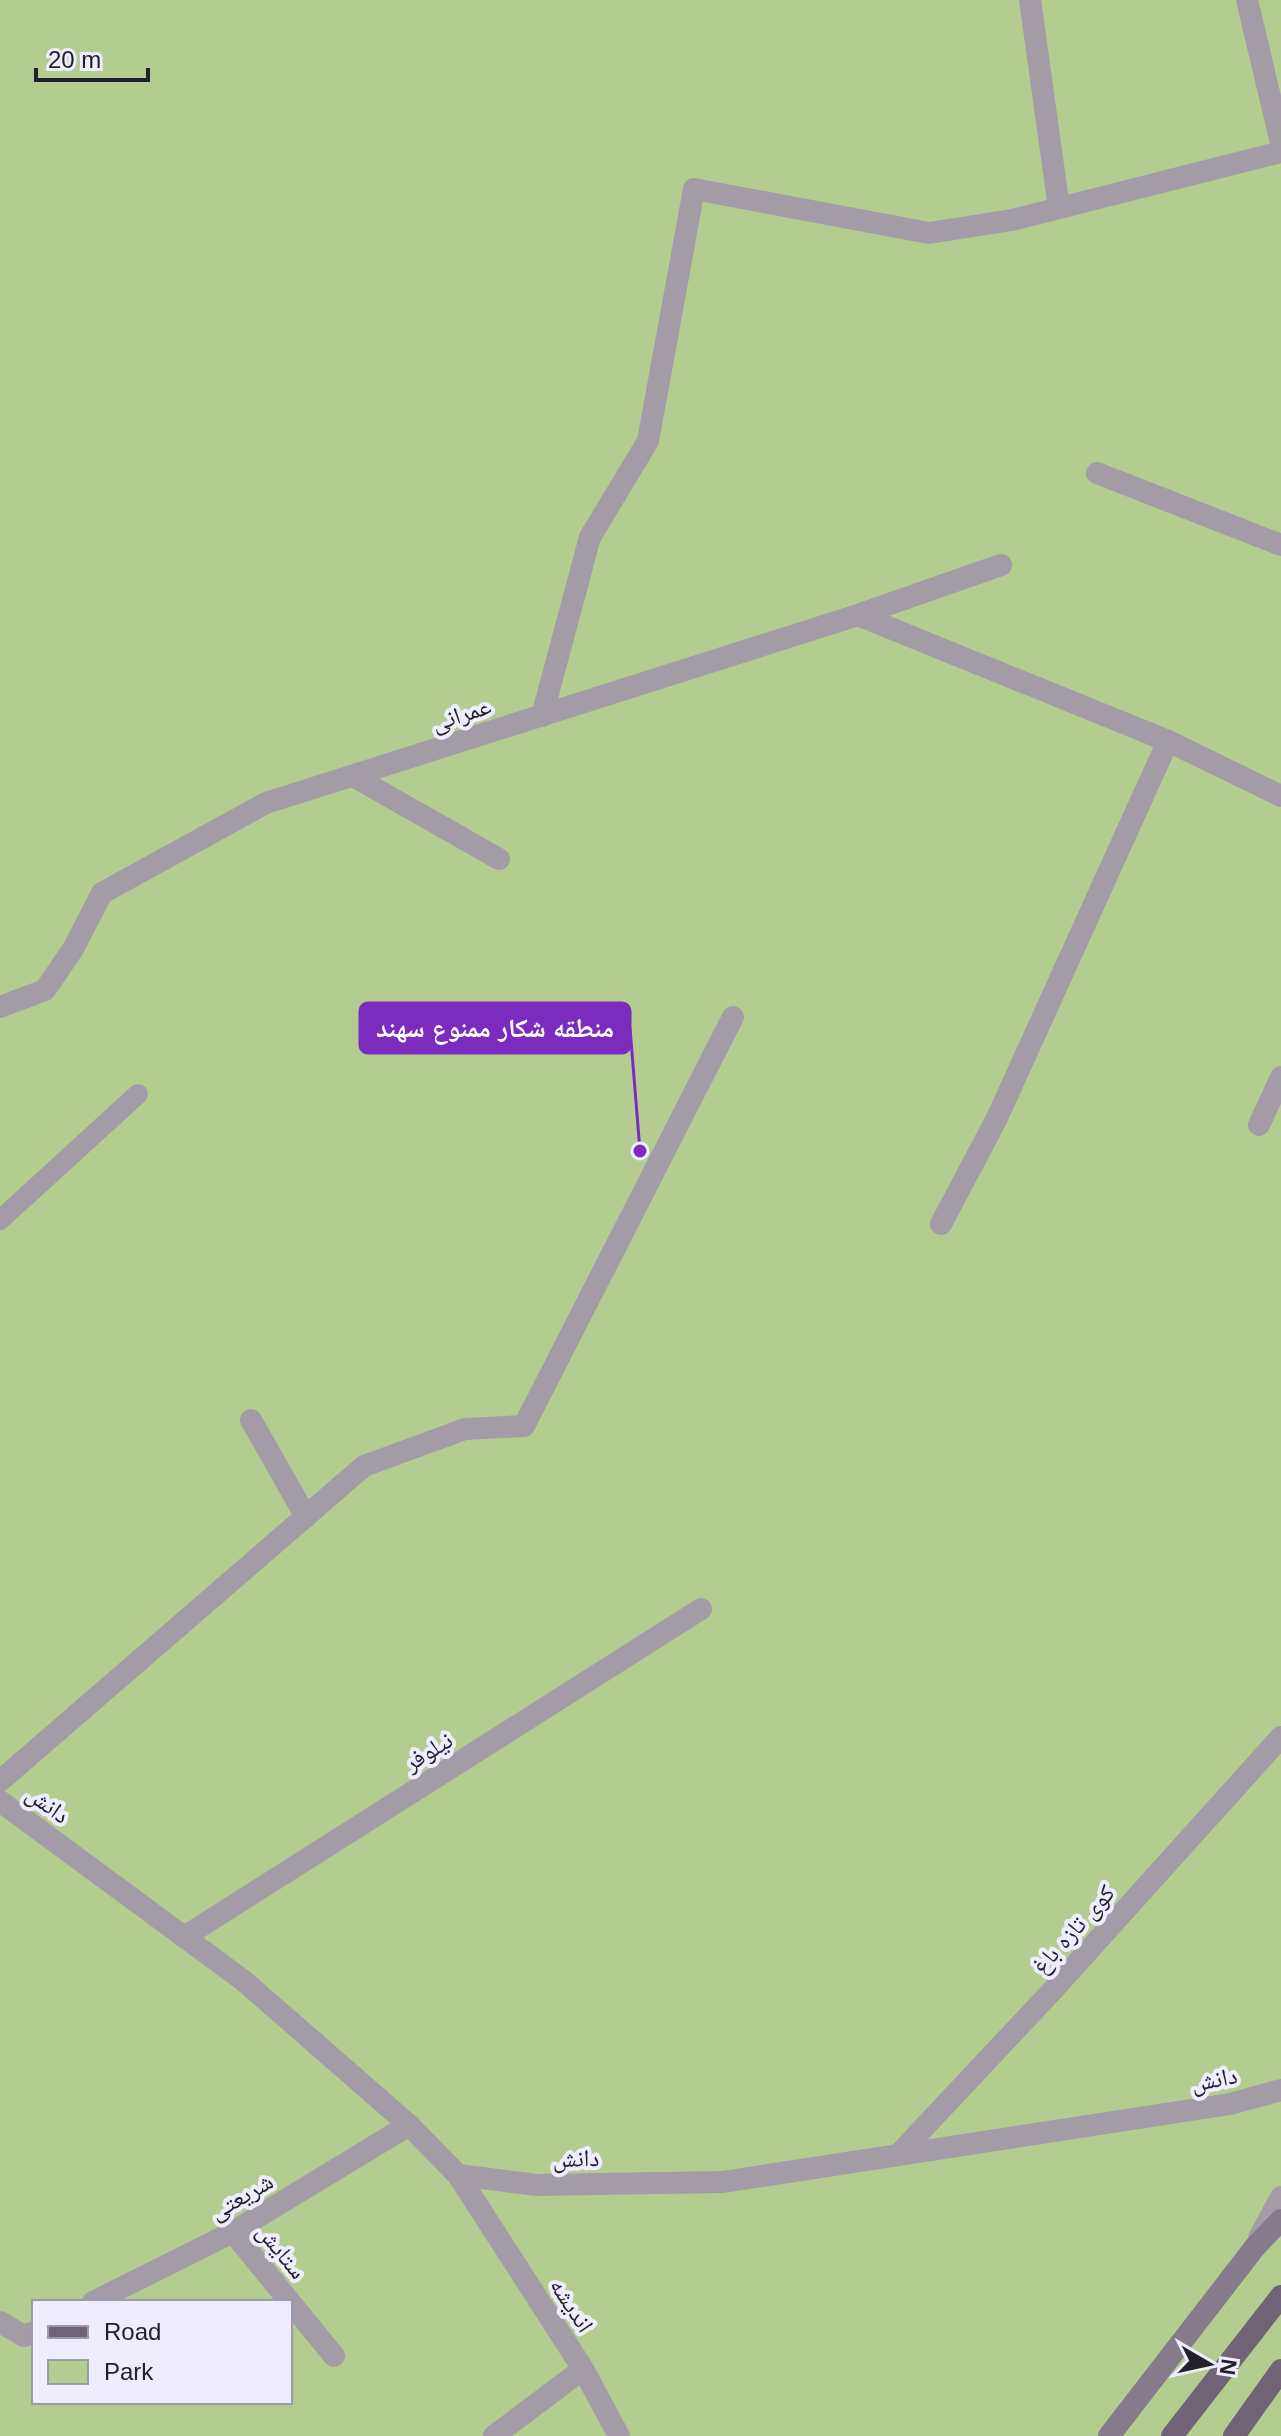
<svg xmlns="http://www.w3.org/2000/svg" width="1281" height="2436" viewBox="0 0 1281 2436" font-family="Helvetica,'Noto Naskh Arabic',sans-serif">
<rect width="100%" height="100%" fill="#e1defa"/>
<path fill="#b5cc90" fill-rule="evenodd" d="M0,0H1281V2436H0ZM34,2302H290V2402H34Z"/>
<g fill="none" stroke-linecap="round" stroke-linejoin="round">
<path stroke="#a39ca7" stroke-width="20" d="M0,1220L138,1094"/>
<path stroke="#a39ca7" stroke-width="22" d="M1030,0L1059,208
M1247,0L1281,143
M1097,473L1281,545
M858,615L1168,741L1281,796
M542,716L590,537L648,441L694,189L929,233L1012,220L1281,152
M353,776L499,859
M0,1007L45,990L73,949L102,893L266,803L858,615L1001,565
M1259,1125L1281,1077
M941,1224L997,1118L1168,741
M251,1420L306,1517
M0,1781L364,1466L465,1429L524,1426L733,1017
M184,1937L701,1609
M900,2153L1053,1990L1281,1737
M458,2175L583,2369L494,2436
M233,2232L290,2302
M93,2302L233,2232L409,2125
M290,2302L334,2356
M0,2322L24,2336L34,2332
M583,2369L619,2436"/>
<path stroke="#a39ca7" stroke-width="22" d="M0,1801L244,1981L409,2125L458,2175L537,2185L723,2182L1230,2104L1281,2090
M1259,2238L1281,2197"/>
<path stroke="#857b8a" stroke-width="22" d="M1109,2436L1255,2247L1281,2220"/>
<path stroke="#6f6375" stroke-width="22" d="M1172,2436L1281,2296
M1234,2436L1281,2370"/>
</g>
<g text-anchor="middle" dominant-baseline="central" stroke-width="8" stroke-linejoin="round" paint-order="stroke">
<g font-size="24" fill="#22212b" stroke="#eeecfd">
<text transform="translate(461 714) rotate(-18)">عمرانی</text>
<text transform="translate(428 1751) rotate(-32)">نیلوفر</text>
<text transform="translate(48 1804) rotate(36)">دانش</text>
<text transform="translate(1073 1929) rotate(-48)">کوی تازه باغ</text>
<text transform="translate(1214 2079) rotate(-11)">دانش</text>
<text transform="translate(576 2158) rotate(-1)">دانش</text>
<text transform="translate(241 2196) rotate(-30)">شریعتی</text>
<text transform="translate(282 2251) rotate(51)">ستایش</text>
<text transform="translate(572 2305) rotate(57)">اندیشه</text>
</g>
</g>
<path fill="none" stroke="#7b2cbf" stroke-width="3" d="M640 1151L630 1028"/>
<circle fill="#7b2cbf" stroke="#eeecfd" stroke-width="3" cx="640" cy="1151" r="8"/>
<rect fill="#7b2cbf" stroke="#7b2cbf" stroke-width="3" x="360" y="1003" width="270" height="50" rx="8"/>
<g font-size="26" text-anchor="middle" font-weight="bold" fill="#fff">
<text x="495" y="1037">منطقه شکار ممنوع سهند</text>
</g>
<rect x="32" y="2300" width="260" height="104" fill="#eeecfd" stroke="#9c9ba9" stroke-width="2"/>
<rect x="48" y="2326" width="40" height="12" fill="#6f6375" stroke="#9c9ba9" stroke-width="2"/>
<text x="104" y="2340" font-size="24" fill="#22212b">Road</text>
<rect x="48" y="2360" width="40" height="24" fill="#b5cc90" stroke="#9c9ba9" stroke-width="2"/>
<text x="104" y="2380" font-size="24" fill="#22212b">Park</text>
<g transform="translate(1209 2364) rotate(99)" stroke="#eeecfd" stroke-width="6" paint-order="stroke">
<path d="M0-6L14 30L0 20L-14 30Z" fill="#22212b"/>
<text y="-12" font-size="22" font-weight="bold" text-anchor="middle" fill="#22212b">N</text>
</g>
<path d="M36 68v12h112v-12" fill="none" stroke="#22212b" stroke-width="4"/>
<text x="48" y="68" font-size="24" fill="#22212b" stroke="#eeecfd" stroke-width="6" paint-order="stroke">20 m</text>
</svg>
